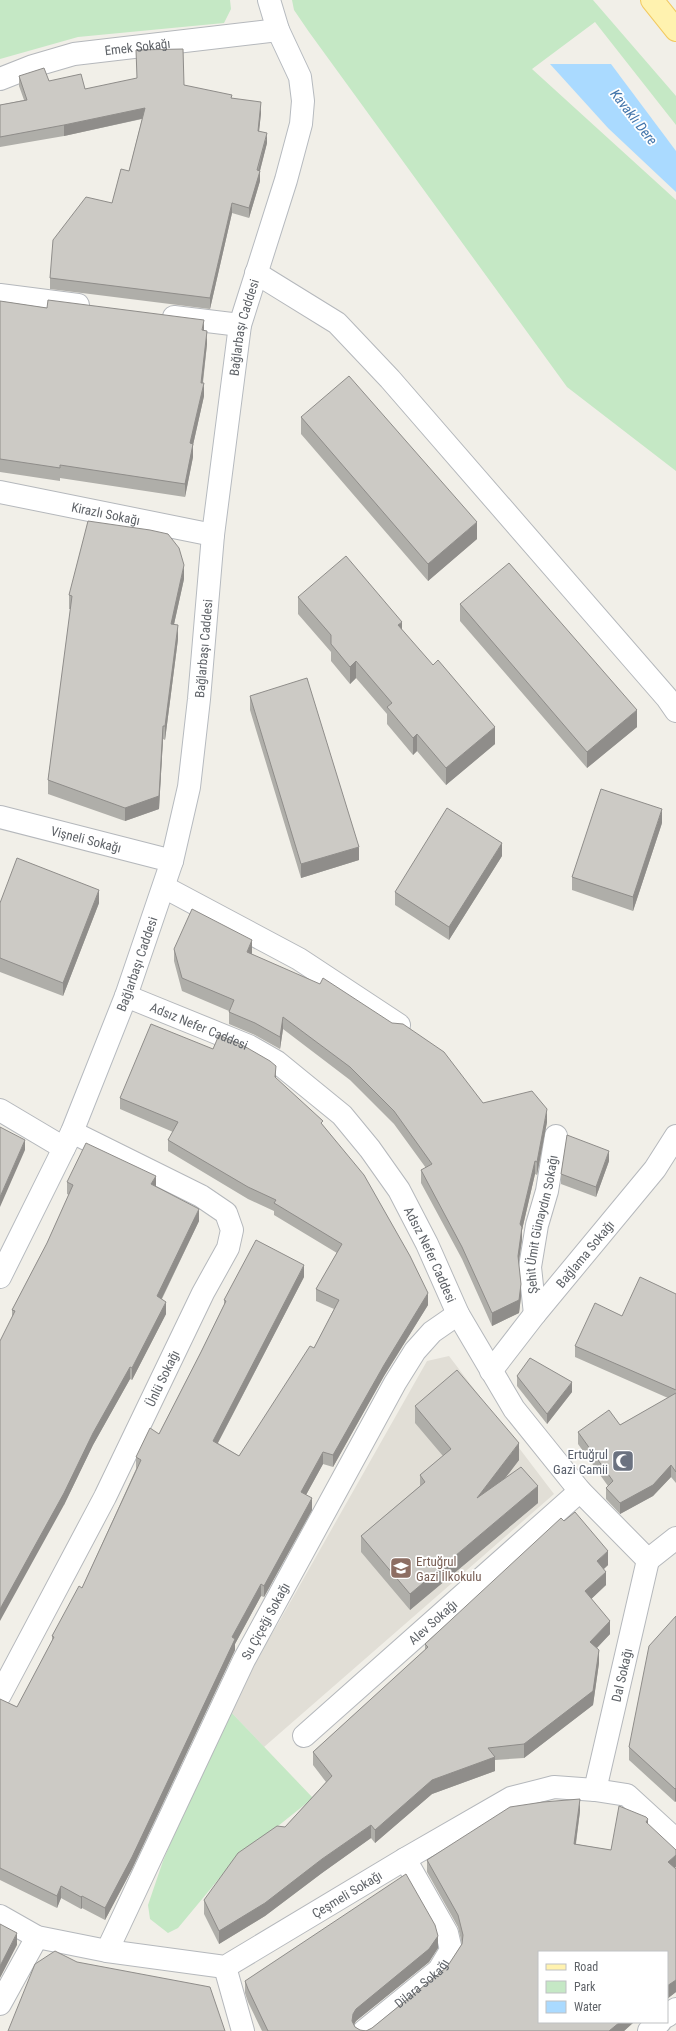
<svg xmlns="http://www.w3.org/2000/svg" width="676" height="2031" viewBox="0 0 676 2031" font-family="'Roboto Condensed',sans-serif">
<rect width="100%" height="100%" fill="#f1efe8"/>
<path fill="#e1ded6" d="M449,1356L554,1494L264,1747L227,1708L279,1622L427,1361Z"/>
<path fill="#c5e8c5" d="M0,0H230L231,9L224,23L78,37L0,59Z
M292,0H593L676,96V125L595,22L532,69L676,200V471L567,387L309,32L294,10Z
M227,1708L313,1798L232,1863L178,1928L168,1933L150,1919L148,1905L163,1861Z"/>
<path fill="#aadaff" d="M550,64H611L676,151V192L608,128Z"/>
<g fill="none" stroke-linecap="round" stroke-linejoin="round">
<g stroke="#b5b8bc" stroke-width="24">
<g id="street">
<path id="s1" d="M0,79L33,66L74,54L278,30"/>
<path d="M256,273L337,323L390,379L667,698L676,711"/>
<path d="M0,295L78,305"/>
<path d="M174,317L240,325"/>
<path id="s2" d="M0,492L213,535"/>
<path id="s3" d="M0,817L172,861"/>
<path d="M164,887L299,959L399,1025"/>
<path id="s4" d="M126,996L249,1046L277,1062L342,1115L370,1149L399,1190L427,1244L458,1314L514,1409L580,1491L648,1560"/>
<path d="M0,1110L64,1148"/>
<path id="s5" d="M535,1314L530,1267L537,1225L547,1191L556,1136"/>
<path id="s6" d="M491,1371L535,1314L655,1169L676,1136"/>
<path d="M648,1560L676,1538"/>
<path id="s7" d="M0,1695L105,1497L203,1293L228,1248L232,1230L226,1213L201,1196L72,1132"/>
<path id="s8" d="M304,1736L580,1491"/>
<path id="s9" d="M595,1790L648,1560"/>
<path id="s10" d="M0,1916L37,1937L107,1951L225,1967L405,1859L511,1798L554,1787L595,1790L627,1795L676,1840"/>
<path id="s11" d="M107,1951L244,1660L395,1383L415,1351L432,1332L458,1314"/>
<path d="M225,1967L243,2031"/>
<path d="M0,2004L37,1937"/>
<path d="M667,2016L676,2009"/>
<path id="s12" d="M364,2031L439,1970L451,1950L447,1933L405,1859"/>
<path d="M649,2031L660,2022"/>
</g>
</g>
<g stroke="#b6babf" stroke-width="24">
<g id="secondary">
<path id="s13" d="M0,1277L72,1132L126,996L172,861L189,787L199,699L213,535L240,325L286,180L301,124L303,101L300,77L278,30L269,0"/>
</g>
</g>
<g stroke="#f2c960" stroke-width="24">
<path id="primary" d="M652,0L676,30"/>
</g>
<use href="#street" stroke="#fff" stroke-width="22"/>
<use href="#secondary" stroke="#fff" stroke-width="22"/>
<use href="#primary" stroke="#fff2af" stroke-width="22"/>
</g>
<path fill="#afaea9" d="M19,76L49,81L85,89L184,85L232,98L261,113L259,131L267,143L260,171V181L249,218L232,213L210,309L50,289V278L112,203L129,171L142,119L64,136L0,147V105L24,100L19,86Z
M0,301L204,331L207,344L203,383L204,396L193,445V457L185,497L60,478V481L0,472Z
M301,417L477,539L428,581L301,434Z
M184,579L174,624L178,639L165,740L163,739L159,809L125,821L48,794V780L71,609H69V595Z
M298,597L402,630L495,744L446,785L417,751L413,755L387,724V714L356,678L350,684L331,661V652L298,614Z
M460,604L637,727L587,768L460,621Z
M250,696L359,860L301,878L250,710Z
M662,823L633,911L572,890V877Z
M502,856L449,940L395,905V892Z
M0,903H99L63,996L0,972Z
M174,949L252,953V954L483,1103L547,1122L537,1175L535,1174L522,1230V1240L518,1263L521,1297L519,1313L492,1326L462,1259L421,1183V1170L426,1168L394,1124L350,1080L283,1029L280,1049L255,1035L229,1024V1011L182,991L174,961Z
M276,1078L323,1126L428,1305L384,1376L333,1467L323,1464L306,1495L312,1510L264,1597L261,1596L235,1644V1650L132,1869L105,1920L82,1908L81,1909L61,1898L57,1908L0,1880V1699L17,1707L52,1641V1636L82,1588L136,1469V1457L159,1434L201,1352L224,1305V1300L304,1277L218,1443L239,1456L314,1348L334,1309L316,1301V1289L337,1253L274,1215V1211L248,1199L168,1151V1140L173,1132L120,1109V1098Z
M609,1161L596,1197L561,1184V1174Z
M67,1182L156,1187L199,1221L162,1299L166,1314L132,1380L130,1379L93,1445L64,1505L12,1316V1310L47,1243L69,1195L67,1194Z
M676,1294V1483L671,1477L653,1496L620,1514L606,1499V1488L608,1486L578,1444V1432L620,1425L668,1398L575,1357V1346L622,1316Z
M517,1376L572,1392L547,1424L517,1386Z
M415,1406L519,1460L505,1478L538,1503L410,1610L361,1552V1536L420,1486V1475L443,1456L415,1423Z
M564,1521L608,1565L604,1569L606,1585L591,1599L610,1634L597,1648L599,1663L593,1705L524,1758L495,1760V1771L432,1794L375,1843L371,1838L322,1873L265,1916L219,1944L204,1914V1900L285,1827L326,1782L313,1765V1752L425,1650V1644Z
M676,1616V1801L675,1802L629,1760V1747Z
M580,1811L576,1844L611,1850L648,1825L676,1869V1992L667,1999L539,2022H634L624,2031H262L248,2002L245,1993V1981L438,1948L429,1962L356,2021L354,2025L355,2027L360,2030L366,2031L372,2028L447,1967L462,1944L458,1927L427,1872V1860Z"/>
<path fill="#8f8d8a" d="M261,102V113L258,141V131Z
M145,108V118L64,136V125Z
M267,133V143L258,178L260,171V181L249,218V208Z
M232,203V213L210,309V298Z
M204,320V333L202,330Z
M207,331V344L201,396V383Z
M204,383V396L193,445V457L185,497V484L190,443Z
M477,522V539L428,581V564Z
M184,565V579L171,638V624Z
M402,622V639L398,625Z
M178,625V639L165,740V726Z
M356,661V678L350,684V667Z
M637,710V727L587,768V752Z
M163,726V739L159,809L125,821V808Z
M495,727V744L446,785V768Z
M417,734V751L413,755V738Z
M662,809V823L633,911V897Z
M502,843V856L449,940V927Z
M359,847V860L301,878V864Z
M99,890V903L63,996V983Z
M252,940V953L247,964V952Z
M283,1017V1029L280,1049V1037Z
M276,1066V1078L275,1089V1077Z
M547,1109V1122L537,1175V1162Z
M25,1140V1150L0,1207V1197Z
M609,1151V1161L596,1197V1187Z
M535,1161V1174L522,1230V1240L518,1268V1256L520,1224Z
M156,1176V1188L151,1184Z
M199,1209V1221L157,1308V1296Z
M304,1265V1277L213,1452V1441Z
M521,1284V1297L519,1313L492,1326V1313Z
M428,1293V1305L384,1376L333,1467V1455L384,1365Z
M166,1302V1314L132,1380V1368Z
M130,1367V1379L93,1445L64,1505L0,1621V1609L93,1433Z
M572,1382V1392L547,1424V1414Z
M519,1443V1460L477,1515V1498Z
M323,1452V1464L301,1504V1492Z
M671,1465V1477L653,1496L620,1514V1503Z
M538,1486V1503L410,1610V1594Z
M312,1498V1510L264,1597V1586Z
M608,1551V1565L597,1575V1561Z
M606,1572V1585L585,1605V1591Z
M261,1584V1596L235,1644V1650L132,1869L105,1920V1908L232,1637Z
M610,1621V1634L590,1655V1642Z
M599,1650V1663L593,1705L524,1758V1744Z
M495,1757V1771L432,1794L375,1843V1830L432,1780Z
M676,1788V1801L675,1802V1789Z
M580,1799V1811L574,1856V1844Z
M648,1819V1832L646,1822Z
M371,1825V1838L322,1873L265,1916L219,1944V1931Z
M676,1855V1867L668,1875V1862Z
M61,1886V1898L57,1908V1896Z
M82,1896V1908L81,1909V1897Z
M17,1933V1945L0,1978V1966Z
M438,1936V1948L429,1962L356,2021L353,2026L352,2021L353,2014L356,2009Z
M676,1980V1992L667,1999V1986Z
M620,2022H634L624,2031H609Z"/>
<path fill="#cccac5" stroke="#8f8d8a" d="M183,49L184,85L232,95L231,98L261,102L258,131L267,133L257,170L260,171L249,208L232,203L210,298L50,278L53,240L86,197L112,203L121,169L129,171L145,108L64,125L0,137V105L27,100L19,76L44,68L49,81L81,74L85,89L137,78L136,50Z
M48,300L204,320L202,330L207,331L201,383H204L190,443L193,444L185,484L60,465V468L0,459V301L47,308Z
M349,376L477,522L428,564L301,417Z
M88,521L150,530L168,534L179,548L184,565L171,624L178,625L165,726H163L159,796L125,808L48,780L72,596L69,595Z
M346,556L402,622L398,625L433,665L438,660L495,727L446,768L417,734L413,738L387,707L392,703L356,661L350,667L331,644V635L298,597Z
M509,563L637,710L587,752L460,604Z
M307,678L359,847L301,864L250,696Z
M601,789L662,809L633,897L572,877Z
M447,808L502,843L449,927L395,892Z
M17,858L99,890L63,983L0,958V903Z
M192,909L252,940L247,952L320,984L323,978L392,1023L403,1024L444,1052L483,1103L532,1091L547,1109L537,1162L535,1161L520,1224L522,1227L518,1256L521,1284L519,1300L492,1313L462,1247L421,1170L432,1164L394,1111L350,1067L283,1017L280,1037L255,1023L229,1012L234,1000L182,978L174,949Z
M151,1024L213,1049L219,1035L244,1046L270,1061L276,1066L275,1077L323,1121L321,1123L364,1175L410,1256L428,1293L384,1365L333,1455L323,1452L301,1492L312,1498L264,1586L261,1584L232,1637L235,1639L132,1857L105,1908L82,1896L81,1897L61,1886L57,1896L0,1868V1699L17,1707L54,1637L52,1636L79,1586L82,1588L141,1460L136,1457L150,1428L159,1434L201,1352L226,1301L224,1300L256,1240L304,1265L213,1441L239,1456L310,1346L314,1348L339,1300L316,1289L342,1244L274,1203L276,1200L248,1187L168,1140L178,1122L120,1098Z
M0,1127L25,1140L0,1197Z
M567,1135L609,1151L596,1187L561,1174Z
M86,1143L156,1176L151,1184L199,1209L157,1296L166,1302L132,1368L130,1367L93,1433L64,1493L0,1609V1341L15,1311L12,1310L47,1243L73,1185L67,1182Z
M640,1277L676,1294V1390L575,1346L595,1303L622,1316Z
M530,1358L572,1382L547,1414L517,1376Z
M457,1370L519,1443L477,1498L521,1467L538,1486L410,1594L361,1536L425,1482L420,1475L451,1449L415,1406Z
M676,1393V1472L671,1465L653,1485L620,1503L606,1488L613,1481L578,1432L609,1410L620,1425Z
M575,1512L608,1551L597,1561L606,1572L585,1591L610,1621L590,1642L599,1650L593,1691L524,1744L488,1748L495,1757L432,1780L375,1830L371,1825L322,1859L265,1903L219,1931L204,1900L238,1853L277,1826L285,1827L332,1776L313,1752L428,1647L425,1644L561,1518L564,1521Z
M676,1616V1788L675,1789L629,1747L649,1646Z
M580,1799L574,1844L611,1850L619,1806L646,1817L648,1819L646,1822L676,1850V1855L668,1862L676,1869V1980L667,1986V1952H539V2022H620L609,2031H268L248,1989L245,1981L406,1874L435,1925L438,1936L429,1949L356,2009L353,2014L352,2021L355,2027L360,2030L366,2031L372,2028L447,1967L462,1944L463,1935L458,1915L427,1860L510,1807L543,1802Z
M0,1924L17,1933L0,1966Z
M55,1951L77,1962L210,1987L225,2031H8L35,1964Z"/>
<defs>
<g id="mosque-square" transform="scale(1.15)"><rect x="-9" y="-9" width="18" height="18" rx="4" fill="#6b7280" stroke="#fff"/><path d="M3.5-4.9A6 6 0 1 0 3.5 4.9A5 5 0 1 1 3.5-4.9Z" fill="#fff"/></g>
<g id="school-square" transform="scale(1.15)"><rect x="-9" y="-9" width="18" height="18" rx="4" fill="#8d6e63" stroke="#fff"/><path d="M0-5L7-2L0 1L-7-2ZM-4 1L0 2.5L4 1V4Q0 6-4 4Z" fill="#fff"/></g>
</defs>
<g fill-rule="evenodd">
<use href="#mosque-square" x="623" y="1461"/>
<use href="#school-square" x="401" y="1568"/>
</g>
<g text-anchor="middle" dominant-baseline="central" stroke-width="3.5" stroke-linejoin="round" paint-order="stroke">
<g font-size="13" fill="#5f6368" stroke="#fff">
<text stroke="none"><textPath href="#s1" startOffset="142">Emek Sokağı</textPath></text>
<text stroke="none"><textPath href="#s13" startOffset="990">Bağlarbaşı Caddesi</textPath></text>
<text stroke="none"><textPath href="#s2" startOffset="108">Kirazlı Sokağı</textPath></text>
<text stroke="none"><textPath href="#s13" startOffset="666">Bağlarbaşı Caddesi</textPath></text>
<text stroke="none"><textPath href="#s3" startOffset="89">Vişneli Sokağı</textPath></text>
<text stroke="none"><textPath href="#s13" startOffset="342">Bağlarbaşı Caddesi</textPath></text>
<text stroke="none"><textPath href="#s4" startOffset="79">Adsız Nefer Caddesi</textPath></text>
<text stroke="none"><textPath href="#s5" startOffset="91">Şehit Ümit Günaydın Sokağı</textPath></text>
<text stroke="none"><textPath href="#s4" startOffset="415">Adsız Nefer Caddesi</textPath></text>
<text stroke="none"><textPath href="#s6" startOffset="150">Bağlama Sokağı</textPath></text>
<text stroke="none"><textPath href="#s7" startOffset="356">Ünlü Sokağı</textPath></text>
<text stroke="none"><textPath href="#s11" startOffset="366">Su Çiçeği Sokağı</textPath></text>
<text stroke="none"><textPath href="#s8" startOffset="172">Alev Sokağı</textPath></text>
<text stroke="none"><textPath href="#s9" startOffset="118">Dal Sokağı</textPath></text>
<text stroke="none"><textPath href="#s10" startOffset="375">Çeşmeli Sokağı</textPath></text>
<text stroke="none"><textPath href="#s12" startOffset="75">Dilara Sokağı</textPath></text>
</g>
<g font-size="13" fill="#5b616d" stroke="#fff" text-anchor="end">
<text x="608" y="1454">Ertuğrul<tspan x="608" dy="15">Gazi Camii</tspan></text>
</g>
<g font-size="13" fill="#785e54" stroke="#fff" text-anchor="start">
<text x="416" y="1561">Ertuğrul<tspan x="416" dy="15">Gazi İlkokulu</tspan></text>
</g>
<g font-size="14" font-style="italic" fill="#4174aa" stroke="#fff">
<text transform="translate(634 117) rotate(52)">Kavaklı Dere</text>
</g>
</g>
<rect x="538" y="1951" width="130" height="72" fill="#ffffff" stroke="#bfc1c3"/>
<rect x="546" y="1964" width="20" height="6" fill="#fff2af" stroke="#bfc1c3"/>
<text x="574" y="1971" font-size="12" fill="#5f6368">Road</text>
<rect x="546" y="1981" width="20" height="12" fill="#c5e8c5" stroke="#bfc1c3"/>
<text x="574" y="1991" font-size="12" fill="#5f6368">Park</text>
<rect x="546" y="2001" width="20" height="12" fill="#aadaff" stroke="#bfc1c3"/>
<text x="574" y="2011" font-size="12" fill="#5f6368">Water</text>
</svg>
